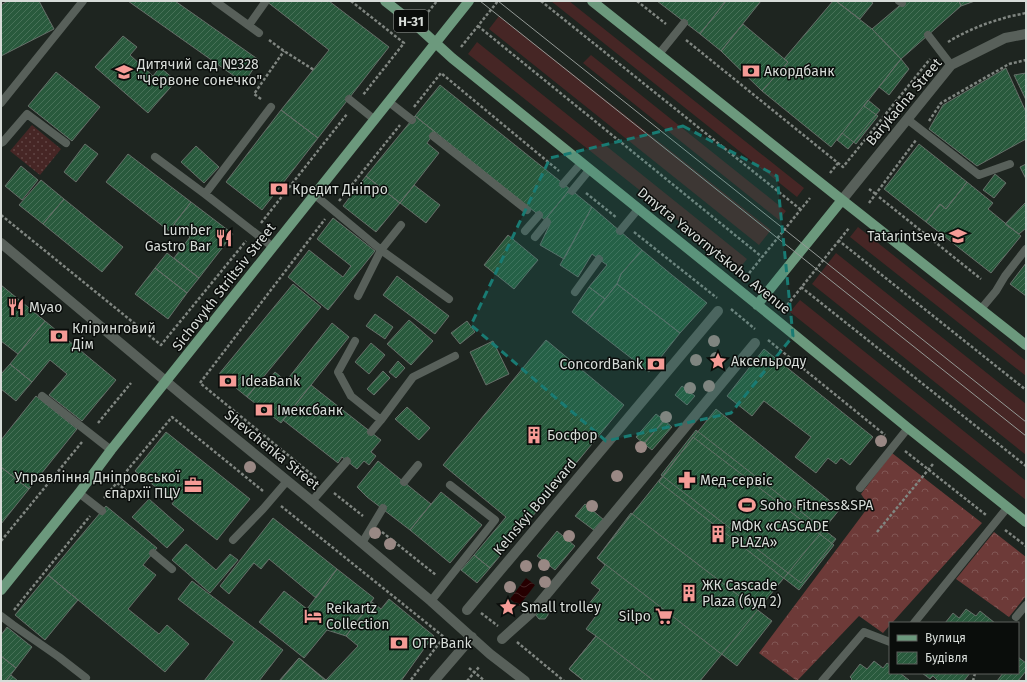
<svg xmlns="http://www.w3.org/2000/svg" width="1027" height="682" viewBox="0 0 1027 682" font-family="'Fira Sans',sans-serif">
<defs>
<pattern id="forest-crowns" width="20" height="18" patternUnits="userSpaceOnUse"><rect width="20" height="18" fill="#6d3a38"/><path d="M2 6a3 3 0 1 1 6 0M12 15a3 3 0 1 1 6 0" fill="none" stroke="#815654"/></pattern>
<pattern id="park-dots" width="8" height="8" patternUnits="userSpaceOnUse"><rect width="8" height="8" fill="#462625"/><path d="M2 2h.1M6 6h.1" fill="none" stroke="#604544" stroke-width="1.8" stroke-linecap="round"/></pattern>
<pattern id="water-waves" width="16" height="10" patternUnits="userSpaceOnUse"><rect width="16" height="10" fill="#260001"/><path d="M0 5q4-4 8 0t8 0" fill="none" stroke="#452525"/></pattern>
<pattern id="building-hatch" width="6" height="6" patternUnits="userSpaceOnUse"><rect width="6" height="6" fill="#295a3d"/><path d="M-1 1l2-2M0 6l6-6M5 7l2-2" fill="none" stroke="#477158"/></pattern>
</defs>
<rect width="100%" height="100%" fill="#1e2520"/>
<path fill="#462625" d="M551,1H569L804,188L797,197Z
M499,16L771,230L759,245L489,29Z
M477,42L747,259L739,269L468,54Z
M591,55L786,211L779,220L583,63Z
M858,227L1026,361V376L850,237Z
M836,253L1026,404V455L812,284Z
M800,300L1026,481V500L790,312Z"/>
<path fill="url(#forest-crowns)" d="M892,453L982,523L892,623H890V625L883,633L859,616L797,681L759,653L869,506L861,494Z
M994,532L1026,557V596L1009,617L956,579Z"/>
<path fill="url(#park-dots)" d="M32,125L61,149L40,175L10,151Z"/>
<path fill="url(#water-waves)" d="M526,578L535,585L519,606L510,599Z"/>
<path fill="url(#building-hatch)" stroke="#666f69" d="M8,1H39L54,29L1,56V5Z
M128,1H175L259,60L244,83Z
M266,1H329L389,47L318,138L281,110L329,50Z
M657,1H726L700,34Z
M726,1H761L721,51L700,34Z
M833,1H836L872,29L901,59L864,106L878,116L856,144L842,133L831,147L762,91L788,62L784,59Z
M836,1H870L873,3L860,19Z
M905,1H959L961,6L901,59L872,29Z
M959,1H975L961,6Z
M743,24L788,62L762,91L721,51Z
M123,36L137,47L130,55L153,76L160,67L176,81L148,113L95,67Z
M901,59L909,69L889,95L879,87Z
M1006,68L1026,112V139L977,166L929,129L943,105Z
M56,72L100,107L72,141L28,106Z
M1026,73V100L1014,75Z
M440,85L570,189L545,220L415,116Z
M868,100L880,110L848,149L837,140Z
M281,110L318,138L262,210L226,182Z
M415,116L435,132L427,143L439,153L400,203L366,176Z
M85,144L98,154L76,182L64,172Z
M919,144L967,182L946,209L940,204L926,222L884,189Z
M196,146L219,167L204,183L181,162Z
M128,154L191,202L169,231L106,182Z
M1026,164V179L1020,167Z
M21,166L38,180L22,200L5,186Z
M995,174L1006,183L994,198L983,190Z
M366,176L400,203L376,232L343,206Z
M41,180L64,199L43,224L19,205Z
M967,182L993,203L988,209L1021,236L991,273L926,222L940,204L946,209Z
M414,185L440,205L426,223L400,203Z
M570,189L592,207L564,259L540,245L550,224L545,220Z
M64,199L123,247L102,272L43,224Z
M191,202L233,234L199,278L174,258L190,237L174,224Z
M1026,202V228L1019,234L1005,224Z
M592,207L642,250L621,274L617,284L605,299L589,287L607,265L592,254L578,277L560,265Z
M333,218L375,251L328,310L288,277L309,250L343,277L351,266L317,239Z
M508,235L538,260L514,289L484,265Z
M642,250L672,275L707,303L680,333L617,284L621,274Z
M167,253L199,278L187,293L155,268Z
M1026,263V296L1010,284Z
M155,268L187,293L168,319L135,294Z
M397,276L449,316L435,334L383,295Z
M293,284L321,307L247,397L219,374Z
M617,284L680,333L649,372L586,323Z
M1,285L45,321L18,354L1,341Z
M589,287L605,299L586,323L572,312Z
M375,314L393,327L385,339L366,326Z
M409,320L433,341L411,365L387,344Z
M45,321L116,380L82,421L49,395L67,374L50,360L32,382L10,364Z
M467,321L475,332L460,344L451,333Z
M332,323L349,337L281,423L247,397L261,380L266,383L275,372L286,381Z
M546,340L624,405L490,568L474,555L506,517L443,465Z
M493,341L509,374L486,385L470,352Z
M371,343L385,355L369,374L355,362Z
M764,349L873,437L850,465L841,458L836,464L828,458L816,473L795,457L811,437L764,401L752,416L727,396Z
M398,361L405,368L396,378L389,372Z
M10,364L32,382L16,401L1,389V374Z
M383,371L390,378L374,395L367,389Z
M311,385L381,440L371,452L376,456L369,465L364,461L357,469L342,457L338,463L283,420Z
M682,386L695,396L687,405L675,395Z
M36,396L77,429L29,489L1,467V440Z
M407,407L430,428L419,440L395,419Z
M716,409L840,509L700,681H584L569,669L596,636L586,629L598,613L588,605L600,590L591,583L605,565L597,558Z
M656,414L664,420L644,444L636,437Z
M664,420L672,427L652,450L644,444Z
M696,430L836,539L801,583L661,475Z
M166,432L250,499L217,540L172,504L174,501L135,471Z
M693,437L834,545L799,590L659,482Z
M378,461L431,504L410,530L367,497L357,487Z
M1,467L29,489L1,524Z
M441,492L482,525L450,563L410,530Z
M149,499L184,530L167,548L132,517Z
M585,504L604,520L595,531L575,516Z
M106,506L157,548L143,565L156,575L128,609L159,634L167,625L189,644L165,672L48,575Z
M631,513L772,621L737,666L597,558Z
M273,518L337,569L316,598L269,559L261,569L254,563L229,594L220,586Z
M557,531L575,546L555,570L537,556Z
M186,544L216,570L230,554L238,560L210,593L172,560Z
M474,555L490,568L477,583L461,570Z
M337,569L374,598L346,636L327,630L304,658L259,622L284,591L307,609Z
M48,575L78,600L45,640L15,615Z
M192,581L283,650L259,681H204L234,642L178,599Z
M389,599L434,636L426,646L401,681H280L299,658L326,680L358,646L346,636L372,602L381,609Z
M542,607L546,609L548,613V615L545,619H539L535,614Z
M966,609L976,616L980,611L995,623H945L953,613L959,618Z
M7,627L32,647L16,668L1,656V635Z
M596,636L654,681H584L569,669Z
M1,656L16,668L6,681H1Z
M1018,657L1026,663V671L1018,681H997L1003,673H1018Z
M299,658L326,681H279Z
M874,661L883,668L887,663L890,665V673H900L909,680L908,681H850L852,679L850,677L860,664L867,669Z
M922,673H970L964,681H938L933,676L930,679Z
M11,675L18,681H6Z"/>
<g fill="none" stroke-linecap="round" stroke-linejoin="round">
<path stroke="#808681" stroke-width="2.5" stroke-dasharray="3 2" stroke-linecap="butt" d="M351,1L404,43L363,95
M541,1L800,209
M637,1L666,24
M428,12L437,1
M478,26L762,257
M269,40L284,51L314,70
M686,40L843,167L930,59
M948,42C964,32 983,24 1001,19C1009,16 1018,15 1026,13
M461,47L498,1
M261,99L254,94L284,51
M414,107L441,73L559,171
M929,121L941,103L1009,64L1026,60
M830,173L838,163
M869,189L876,194
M586,193L617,218
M879,197L981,279
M339,201L400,125
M869,203L916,140
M1,215L161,345L246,241
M261,223L347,114
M634,232L717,298
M838,240L1026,390
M746,277L810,198
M801,287L1026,466
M731,309L755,329
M784,309L849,228
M768,340L885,435
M98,423L131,383
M905,451L986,515
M316,478L200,383L325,219
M117,483L134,497
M334,493L363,516
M104,498L172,417L263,491
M281,506L444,637L410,681
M1005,530L1026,546
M382,532L436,575
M877,532L933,464
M1,541L82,442
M14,610L90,516
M481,613L498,626
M517,642L564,681
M469,668L485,681
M467,681L479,667
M973,681L975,673"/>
<path stroke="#58605a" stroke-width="8" d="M215,1L259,33
M899,1L902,3
M249,25L266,1
M928,35L951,65
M659,54L684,23
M349,99L375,120
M389,102L412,120
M1,103L83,1
M907,119L979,175L1010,164
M433,136L527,210
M1,143L3,142L27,114L66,143
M155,157L205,194L273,247
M563,184L582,162
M572,191L590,169
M205,194L271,107
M315,195L381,250L358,296
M401,225L381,250L449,299
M525,231L539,215
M620,231L639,208
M535,237L547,222
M575,292L599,259
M981,309L996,291L1005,276L1026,249
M355,341L338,372L351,396L381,420L371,432
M42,396L111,450
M381,420L413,377L455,356
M404,482L418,465
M860,488L908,428
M79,493L102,511
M312,501L347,461
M233,540L263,509L287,481
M362,543L383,508
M153,553L172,569
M431,601L495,520L450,485
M1,616L13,625L59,657L86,678
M1016,617L1026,605
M914,623L1007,508
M822,681L864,632L890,642"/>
<path stroke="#58605a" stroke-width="10" d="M467,610L718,311
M502,639L532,612L755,343"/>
<path stroke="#58605a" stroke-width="10" d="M842,200L951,65L1005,38L1026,34
M1,243L187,399L312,501L431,601L490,654L525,681
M434,681L472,637"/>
<path stroke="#6c997d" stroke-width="10" d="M385,1L417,26L452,58L775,319L908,428L1026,522
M592,1L842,200L1026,345
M757,305L842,200
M1,590L79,493L111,450L469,1"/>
<path stroke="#949a96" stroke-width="1" d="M480,1L1026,436
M498,1L1026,422"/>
</g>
<g fill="#998884">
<circle cx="714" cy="341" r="6"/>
<circle cx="716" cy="358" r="6"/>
<circle cx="696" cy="360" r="6"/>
<circle cx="709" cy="386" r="6"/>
<circle cx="690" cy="388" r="6"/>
<circle cx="666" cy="417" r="6"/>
<circle cx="881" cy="441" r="6"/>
<circle cx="641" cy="447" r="6"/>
<circle cx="250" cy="467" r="6"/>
<circle cx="617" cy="476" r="6"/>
<circle cx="592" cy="506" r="6"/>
<circle cx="375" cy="533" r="6"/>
<circle cx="569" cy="536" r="6"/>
<circle cx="390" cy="544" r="6"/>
<circle cx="544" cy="565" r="6"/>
<circle cx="526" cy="566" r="6"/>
<circle cx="545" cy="582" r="6"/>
<circle cx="510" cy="587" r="6"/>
</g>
<path fill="#197b73" fill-opacity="0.2" stroke="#197b73" stroke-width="3" stroke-dasharray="8 5" stroke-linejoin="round" d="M683,126L777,176L793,336L731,413L606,441L471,325L550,158Z"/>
<defs>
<g id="bank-bare" transform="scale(1.38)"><path d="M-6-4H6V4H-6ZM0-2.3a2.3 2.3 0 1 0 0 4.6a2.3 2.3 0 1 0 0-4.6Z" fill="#f59b96" stroke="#0a0d0b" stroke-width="2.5" paint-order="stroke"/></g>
<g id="school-bare" transform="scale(1.38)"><path d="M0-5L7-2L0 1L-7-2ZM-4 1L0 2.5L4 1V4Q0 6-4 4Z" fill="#f59b96" stroke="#0a0d0b" stroke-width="2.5" paint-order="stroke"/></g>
<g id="restaurant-bare" transform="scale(1.38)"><path d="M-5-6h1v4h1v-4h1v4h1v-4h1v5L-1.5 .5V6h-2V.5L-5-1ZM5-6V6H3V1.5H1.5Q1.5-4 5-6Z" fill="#f59b96" stroke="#0a0d0b" stroke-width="2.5" paint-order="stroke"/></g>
<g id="sight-bare" transform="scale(1.38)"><path d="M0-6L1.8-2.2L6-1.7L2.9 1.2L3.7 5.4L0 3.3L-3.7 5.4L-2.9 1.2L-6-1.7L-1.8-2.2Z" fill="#f59b96" stroke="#0a0d0b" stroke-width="2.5" paint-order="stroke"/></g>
<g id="building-bare" transform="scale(1.38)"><path d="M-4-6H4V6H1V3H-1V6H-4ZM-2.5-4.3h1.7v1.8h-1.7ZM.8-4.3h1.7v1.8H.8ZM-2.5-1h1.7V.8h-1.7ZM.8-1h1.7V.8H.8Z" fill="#f59b96" stroke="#0a0d0b" stroke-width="2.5" paint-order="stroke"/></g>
<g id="pharmacy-bare" transform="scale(1.38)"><path d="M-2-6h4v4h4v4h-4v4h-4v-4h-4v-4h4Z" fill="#f59b96" stroke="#0a0d0b" stroke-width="2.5" paint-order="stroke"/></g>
<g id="office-bare" transform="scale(1.38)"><path d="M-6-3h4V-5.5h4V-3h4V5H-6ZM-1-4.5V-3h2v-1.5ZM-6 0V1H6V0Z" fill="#f59b96" stroke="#0a0d0b" stroke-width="2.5" paint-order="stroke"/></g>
<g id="stadium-bare" transform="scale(1.38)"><path d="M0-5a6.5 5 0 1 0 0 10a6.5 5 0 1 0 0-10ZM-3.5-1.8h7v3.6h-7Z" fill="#f59b96" stroke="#0a0d0b" stroke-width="2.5" paint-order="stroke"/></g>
<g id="hotel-bare" transform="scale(1.38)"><path d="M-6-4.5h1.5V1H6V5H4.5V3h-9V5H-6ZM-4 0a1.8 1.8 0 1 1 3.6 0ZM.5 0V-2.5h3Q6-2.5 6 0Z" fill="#f59b96" stroke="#0a0d0b" stroke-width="2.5" paint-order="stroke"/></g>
<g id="supermarket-bare" transform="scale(1.38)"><path d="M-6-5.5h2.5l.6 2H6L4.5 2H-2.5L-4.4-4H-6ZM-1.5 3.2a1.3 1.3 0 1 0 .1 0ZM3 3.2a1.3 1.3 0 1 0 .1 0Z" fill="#f59b96" stroke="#0a0d0b" stroke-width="2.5" paint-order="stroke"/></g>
</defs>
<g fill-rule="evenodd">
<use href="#bank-bare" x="751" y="71"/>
<use href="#school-bare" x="124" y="72"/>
<use href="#bank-bare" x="279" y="189"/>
<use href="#school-bare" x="958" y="236"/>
<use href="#restaurant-bare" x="224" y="238"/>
<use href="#restaurant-bare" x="16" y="307"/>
<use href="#bank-bare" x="59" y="336"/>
<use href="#sight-bare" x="718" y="361"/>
<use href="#bank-bare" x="656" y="364"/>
<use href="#bank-bare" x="228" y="381"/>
<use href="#bank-bare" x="264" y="410"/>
<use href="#building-bare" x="534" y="435"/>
<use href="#pharmacy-bare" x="687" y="480"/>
<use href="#office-bare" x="193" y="485"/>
<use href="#stadium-bare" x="747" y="505"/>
<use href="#building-bare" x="718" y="534"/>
<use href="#building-bare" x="689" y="593"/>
<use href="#sight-bare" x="508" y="607"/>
<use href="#hotel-bare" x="313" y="616"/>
<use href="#supermarket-bare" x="664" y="616"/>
<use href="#bank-bare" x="399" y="643"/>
</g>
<g text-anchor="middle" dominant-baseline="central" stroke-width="3" stroke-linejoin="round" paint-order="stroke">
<rect fill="#0a0d0b" stroke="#9a9e9a" stroke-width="1" x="394" y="10" width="34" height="22" rx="3"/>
<g font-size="13" font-weight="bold" fill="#d7dcd8">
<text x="411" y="21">Н-31</text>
</g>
<g font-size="14" fill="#d7dcd8" stroke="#0a0d0b" text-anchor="start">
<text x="137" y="64">Дитячий сад №328<tspan x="137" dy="16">"Червоне сонечко"</tspan></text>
<text x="764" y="71">Акордбанк</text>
<text x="292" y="189">Кредит Дніпро</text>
<text x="211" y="230" text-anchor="end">Lumber<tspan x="211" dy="16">Gastro Bar</tspan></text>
<text x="945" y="236" text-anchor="end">Tatarintseva</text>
<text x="29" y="307">Myao</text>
<text x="72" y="328">Кліринговий<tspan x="72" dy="16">Дім</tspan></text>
<text x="731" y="361">Аксельроду</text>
<text x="643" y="364" text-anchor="end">ConcordBank</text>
<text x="241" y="381">IdeaBank</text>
<text x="277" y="410">Імексбанк</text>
<text x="547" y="435">Босфор</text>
<text x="180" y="477" text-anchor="end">Управління Дніпровської<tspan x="180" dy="16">єпархії ПЦУ</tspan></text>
<text x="700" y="480">Мед-сервіс</text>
<text x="760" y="505">Soho Fitness&amp;SPA</text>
<text x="731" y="526">МФК «CASCADE<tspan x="731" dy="16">PLAZA»</tspan></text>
<text x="702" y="585">ЖК Cascade<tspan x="702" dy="16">Plaza (буд 2)</tspan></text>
<text x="521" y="607">Small trolley</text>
<text x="326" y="608">Reikartz<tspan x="326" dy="16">Collection</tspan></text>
<text x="651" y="616" text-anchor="end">Silpo</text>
<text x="412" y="643">OTP Bank</text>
</g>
<g font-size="14" fill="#d7dcd8" stroke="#0a0d0b">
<text transform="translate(904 102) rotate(-50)">Barykadna Street</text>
<text transform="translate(714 251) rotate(39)">Dmytra Yavornytskoho Avenue</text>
<text transform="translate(224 287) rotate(-52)">Sichovykh Striltsiv Street</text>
<text transform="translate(272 450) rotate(39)">Shevchenka Street</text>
<text transform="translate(535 507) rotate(-50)">Kelnskyi Boulevard</text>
</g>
</g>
<rect width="1027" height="682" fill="none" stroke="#d7dcd8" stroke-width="4"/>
<rect x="889" y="622" width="130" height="52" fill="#0a0d0b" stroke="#5c605d"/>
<rect x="897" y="635" width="20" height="6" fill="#6c997d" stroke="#5c605d"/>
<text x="925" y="642" font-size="12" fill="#d7dcd8">Вулиця</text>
<rect x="897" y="652" width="20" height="12" fill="url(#building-hatch)" stroke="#5c605d"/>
<text x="925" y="662" font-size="12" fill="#d7dcd8">Будівля</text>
</svg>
